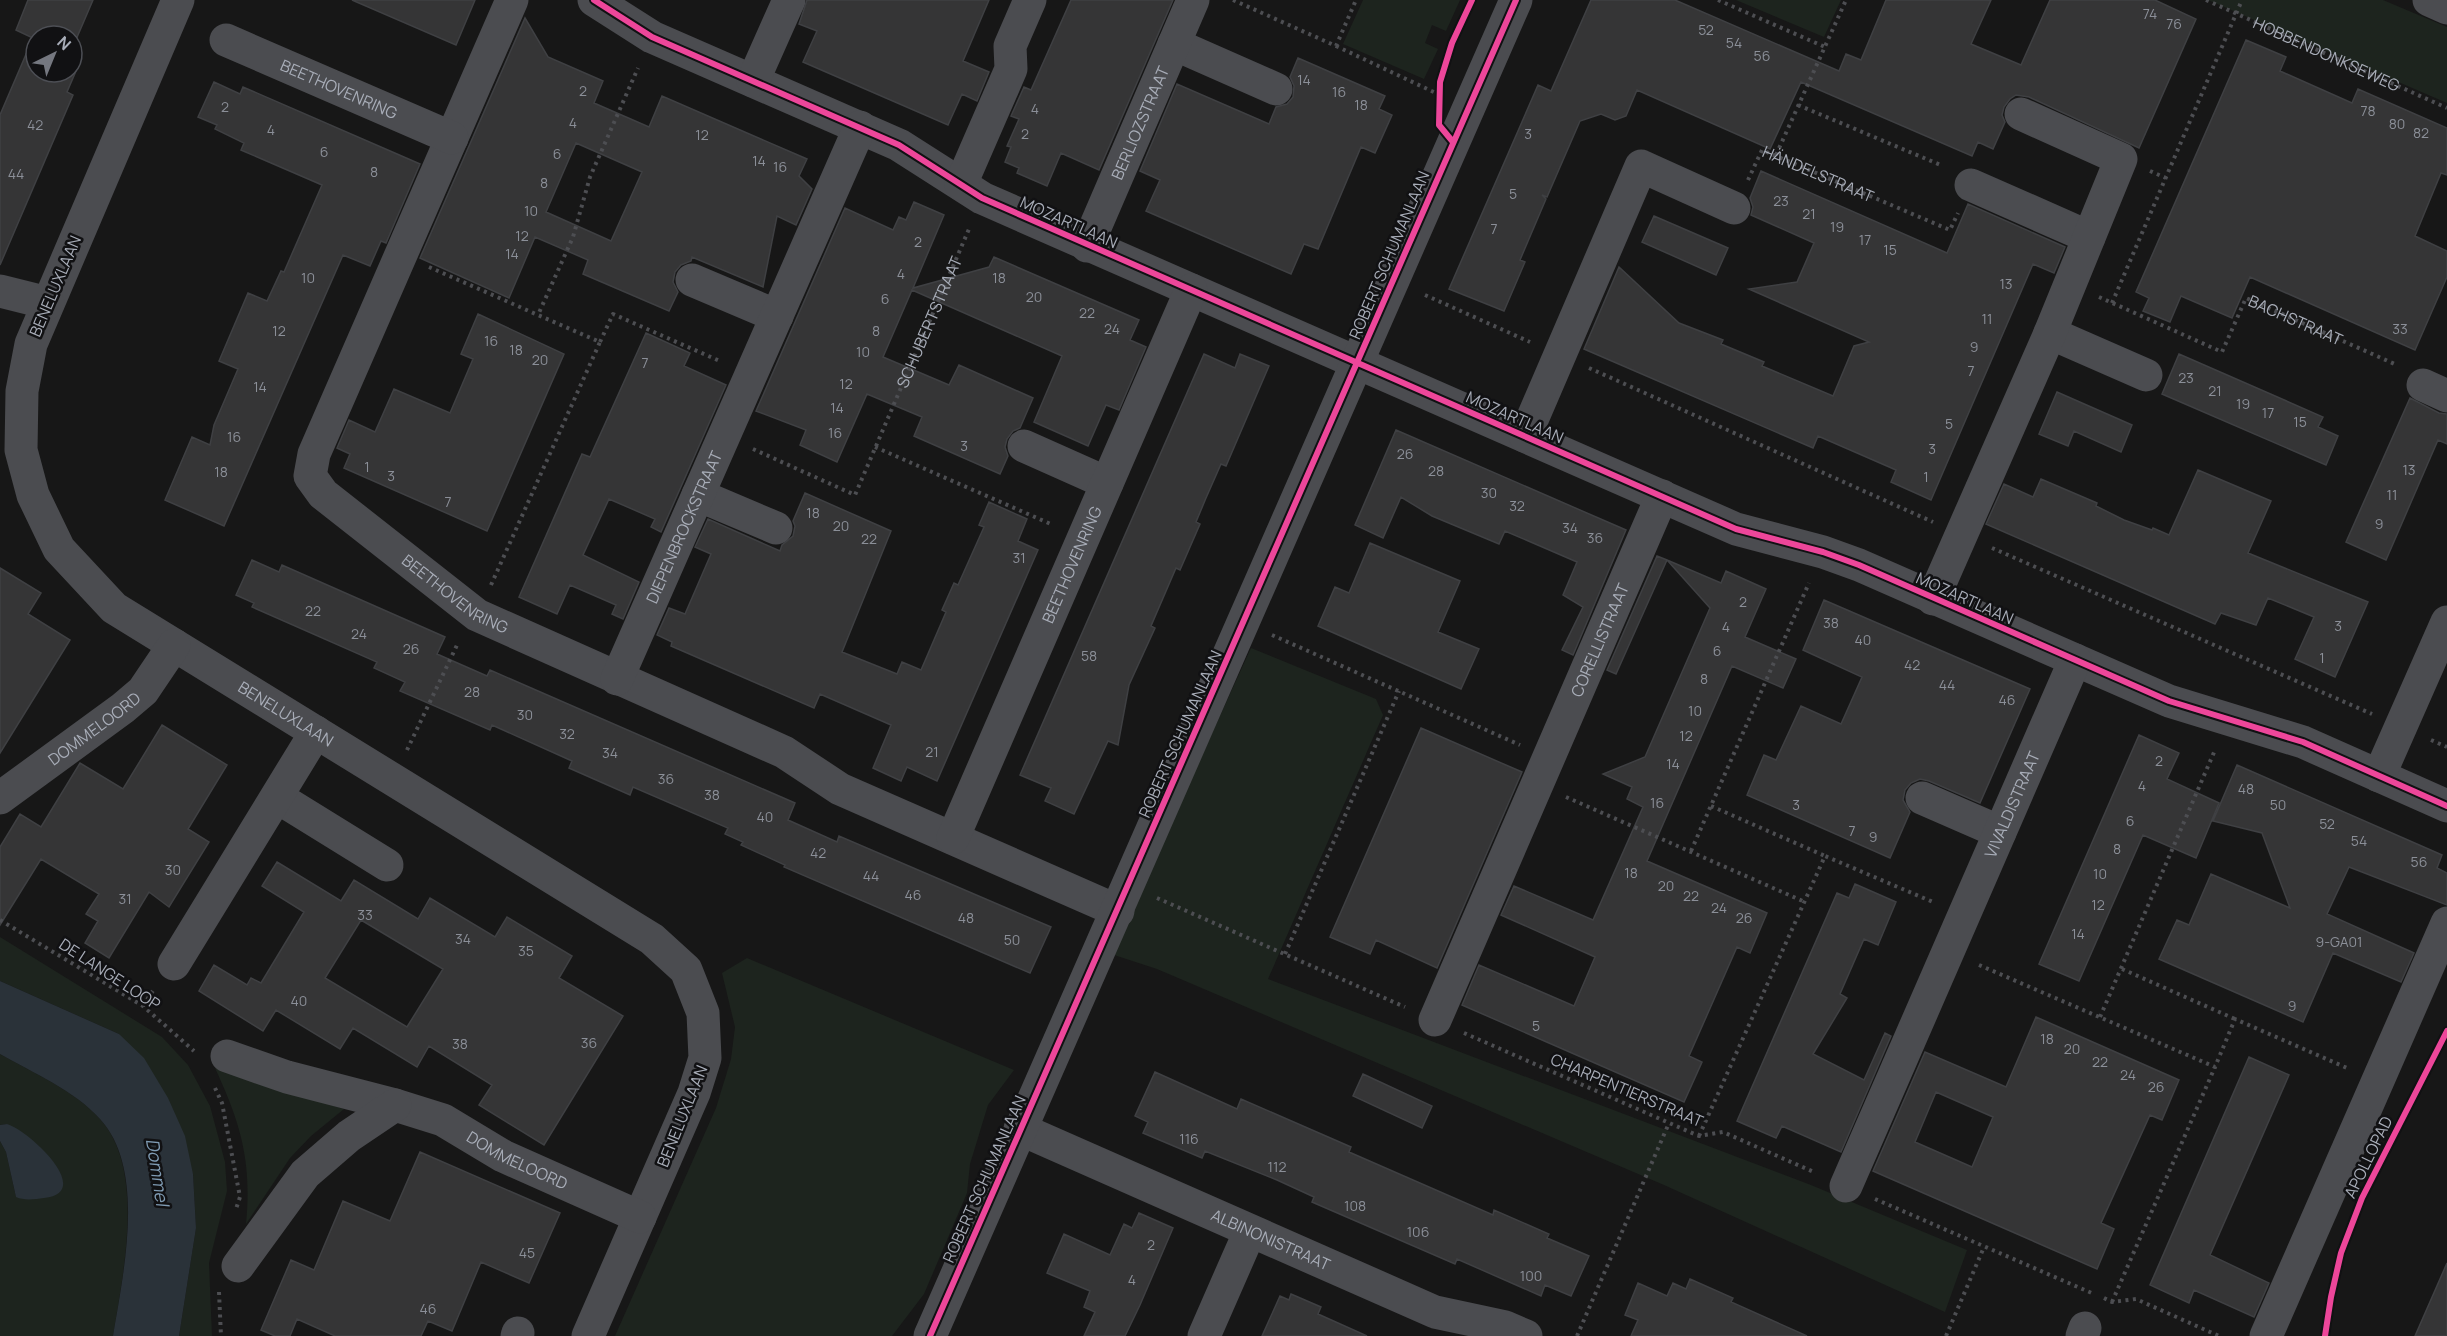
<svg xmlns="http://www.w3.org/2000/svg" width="2447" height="1336" viewBox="0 0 2447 1336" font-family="Manrope,sans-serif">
<rect width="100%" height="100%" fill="#171717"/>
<path fill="#1d241e" d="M1363,0H1460L1446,31L1432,25L1425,43L1438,49L1424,79L1343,44Z
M1736,0H1841L1824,37Z
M2208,0H2383L2447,27V103Z
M1251,648L1376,699L1383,715L1268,979L1811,1185L1967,1250L1945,1312L1664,1185L1157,969L1111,954Z
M0,937L162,1037L188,1065L210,1106L225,1162L227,1191L209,1263L212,1336H179L196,1228L193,1174L119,1034L0,981Z
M747,958L1014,1070L988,1105L970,1164L967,1193L924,1294L892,1336H615L716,1108L731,1059L735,1027L722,973Z
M0,1054C33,1073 74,1090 100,1119C146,1170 123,1274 113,1336H0V1141L6,1152L16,1197L7,1124L0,1125Z
M215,1068L344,1109L311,1136L290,1158L246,1224C252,1162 241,1124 215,1068Z"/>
<path fill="#2a3239" d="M0,981L119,1034L144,1058L168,1098L185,1136L193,1174L196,1228L179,1336H113C123,1274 147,1170 100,1119C74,1090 33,1073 0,1054Z
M7,1124C28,1130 96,1192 44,1198C35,1199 25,1201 16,1197L6,1152L0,1141V1125Z"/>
<path fill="#353536" stroke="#3f4043" stroke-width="1.5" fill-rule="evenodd" d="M28,0H93L72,49V36H36V72L76,71L67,92L73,95L0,265V115L33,38L16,30Z
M352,0H475L456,45Z
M807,0H989L963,61L989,72L977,101L962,94L948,125L803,62L817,31L799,24Z
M1071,0H1173L1099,170L1061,153L1047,186L1017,173L1019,168L1005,162L1011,147L1007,146L1019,119L1011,116L1024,87L1031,90Z
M1591,0H1675L1839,71L1846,54L1861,60L1886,0H1991L1971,44L2021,65L2050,0H2155L2196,19L2139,148L2029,97L2016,95L2010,99L2004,107L2002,115L2005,122L1993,149L1978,142L1972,156L1801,82L1770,149L1637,90L1626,116L1615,120L1601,114L1580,121L1547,197L1542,195L1546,199L1520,260L1525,262L1504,311L1449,289L1538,85L1551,91Z
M525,18L548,57L603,81L594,103L649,127L662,96L807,159L799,176L812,189L796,225L777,216L763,287L692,257L691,261L681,265L675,272L673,282L678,292L669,311L583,274L588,260L535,237L509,298L420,258ZM576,143L642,172L611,241L546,212Z
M2246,40L2286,57L2280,71L2352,103L2358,89L2447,128V175L2441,173L2415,236L2447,251V277L2415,350L2250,277L2232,318L2181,296L2170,322L2143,311L2149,298L2136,292Z
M1298,58L1385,96L1379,109L1392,115L1375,153L1361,147L1318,249L1304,244L1291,274L1146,211L1160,180L1140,171L1177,84L1269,124L1276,107L1287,104L1293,97L1294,86L1290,77Z
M214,82L240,94L243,87L420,164L386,243L381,241L370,266L343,255L224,526L165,500L192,437L210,445L214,425L238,369L219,361L248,293L267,301L281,271L284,272L322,185L241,150L244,143L215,129L217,125L198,117Z
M1761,171L1947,253L1968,204L2065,247L2054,273L2033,264L1931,500L1891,482L1896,470L1818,436L1813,448L1584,349L1619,267L1679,323L1723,340L1721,344L1764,362L1762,366L1833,396L1854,346L1869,342L1749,289L1797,282L1814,243L1751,215L1753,207L1750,198Z
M914,202L944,215L913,288L989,267L994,257L1139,320L1130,340L1146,347L1119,410L1106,405L1088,446L1034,422L1062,356L912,290L883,357L949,385L959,365L1033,398L1020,428L1013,431L1007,439L1005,447L1008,456L1000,474L914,436L922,417L867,394L837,462L800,445L806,430L756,411L845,208L893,230L899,217L906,220Z
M1654,216L1728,248L1716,275L1642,242Z
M478,314L564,354L487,531L344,468L350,454L337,448L349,420L375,432L394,389L450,413L473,359L461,354Z
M646,333L690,353L684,366L726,385L661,532L651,527L655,519L609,499L583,555L639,582L623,619L612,614L616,605L570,585L557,614L519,597L582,454L590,457Z
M1204,354L1235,368L1240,354L1269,366L1226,466L1221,464L1206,498L1196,522L1200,524L1180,570L1176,568L1151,626L1155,628L1129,685L1118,745L1108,741L1074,814L1045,801L1051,788L1020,775Z
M2179,354L2323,417L2318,427L2338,436L2326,465L2162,394Z
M2057,392L2132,425L2121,452L2074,431L2068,446L2039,434Z
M2410,398L2439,413L2447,414V444L2438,440L2386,560L2346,542Z
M1396,430L1626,530L1573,655L1562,650L1583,607L1563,595L1577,562L1505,531L1499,544L1432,516L1401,497L1383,538L1355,525Z
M2198,470L2271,501L2248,553L2368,602L2335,677L2295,659L2314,617L2268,598L2256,625L2221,613L2215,624L1986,524L2004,484L2033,497L2041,479L2097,503L2096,506L2124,520L2152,530L2153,528L2169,535Z
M805,493L891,531L842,652L897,674L902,662L921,670L946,612L942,610L954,583L958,585L984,527L979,525L989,502L1027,519L1018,541L1038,550L937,781L907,767L901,781L873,768L891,725L820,694L814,708L671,646L672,642L657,635L669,608L685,614L711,554L695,547L708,519L780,551L782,545L793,536L795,526L793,521Z
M1370,543L1460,581L1438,632L1479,649L1461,689L1318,626L1335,587L1349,593Z
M1657,556L1667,560L1616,674L1607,670Z
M252,560L279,572L282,565L445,637L437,654L487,676L490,670L795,803L788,820L837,842L839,836L1051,927L1030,973L784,867L785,865L741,845L743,842L725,834L728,828L633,787L630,795L569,768L572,761L492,725L490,730L400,691L405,682L374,668L377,662L252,607L254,603L236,595Z
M1667,560L1721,583L1726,571L1766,589L1745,637L1796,659L1783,688L1732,666L1647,861L1767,913L1750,953L1737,947L1715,997L1689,1056L1702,1062L1684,1102L1462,1005L1479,965L1574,1006L1595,957L1501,915L1514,886L1593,920L1643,807L1627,799L1632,787L1603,774L1645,757L1710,608Z
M0,568L41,593L28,614L70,640L0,753Z
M1824,600L2030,689L1980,803L1929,781L1920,779L1911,783L1905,790L1903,800L1910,812L1890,858L1747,795L1764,755L1776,760L1801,706L1841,724L1862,677L1803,650Z
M162,725L227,765L188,829L209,842L169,907L149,892L109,958L85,943L98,921L86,914L99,894L41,859L0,925V847L20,814L41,827L80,763L123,789Z
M1421,728L1522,772L1437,968L1376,940L1370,954L1330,937Z
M2139,735L2179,753L2167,779L2219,803L2196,858L2143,835L2079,981L2039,964Z
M2237,765L2442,855L2437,868L2447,873V905L2349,867L2327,914L2414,953L2401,982L2333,953L2303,1022L2159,959L2177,920L2189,925L2211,874L2290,908L2262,833L2213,821Z
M277,862L341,901L354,880L418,919L430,898L495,937L507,917L572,956L559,978L623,1016L544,1145L479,1105L492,1085L429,1046L417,1067L353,1028L340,1049L276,1010L263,1031L199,991L214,965L247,985L251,978L261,983L304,912L262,886ZM361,920L443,969L407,1027L325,978Z
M1855,884L1896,902L1878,945L1864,939L1840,994L1847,998L1813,1054L1864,1080L1885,1033L1891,1036L1841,1152L1782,1126L1776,1138L1737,1121L1837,893L1849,898Z
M2036,1017L2179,1080L2162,1120L2150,1115L2101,1223L2114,1229L2097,1269L1873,1171L1925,1052L2006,1087ZM1936,1092L1993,1117L1972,1167L1915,1142Z
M2249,1057L2289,1075L2210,1255L2269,1283L2254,1317L2194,1290L2189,1303L2150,1285Z
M1155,1072L1237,1109L1241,1099L1351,1147L1349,1152L1493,1215L1494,1210L1549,1234L1547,1238L1589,1256L1571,1296L1545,1285L1541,1296L1457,1259L1455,1264L1312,1202L1314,1197L1277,1180L1205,1151L1202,1158L1143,1133L1148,1122L1135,1116Z
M1363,1074L1432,1106L1422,1128L1353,1096Z
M420,1152L560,1213L529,1283L481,1262L452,1331L428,1321L421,1336H335L297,1319L290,1336H275L261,1330L291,1260L314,1270L343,1201L390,1221Z
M1139,1213L1173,1228L1140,1305L1125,1336H1084L1095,1312L1084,1307L1090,1291L1047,1273L1064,1234L1110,1255L1124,1224L1132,1228Z
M2447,1263V1336H2415Z
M1690,1279L1733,1298L1731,1302L1807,1336H1631L1638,1320L1625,1315L1638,1283L1667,1296L1673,1283L1686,1289Z
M1291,1294L1321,1307L1318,1314L1367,1336H1262L1280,1296L1289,1300Z"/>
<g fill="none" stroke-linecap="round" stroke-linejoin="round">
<g stroke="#4d4e52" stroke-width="4" stroke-dasharray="3 4.5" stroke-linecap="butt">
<path d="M1233,0L1336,46L1356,0"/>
<path d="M1718,0L1825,47"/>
<path id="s1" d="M2206,0L2447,108"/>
<path d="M1336,46L1438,94"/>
<path d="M1798,105L1943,166"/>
<path d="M1776,155L1846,0"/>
<path d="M2150,171L2166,178"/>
<path id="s2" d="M1748,180L1762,150L1950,230L1958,213"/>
<path d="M429,267L538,315"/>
<path d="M1425,295L1530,342"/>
<path id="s3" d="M2099,297L2222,352L2246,298L2397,365"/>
<path d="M2112,303L2242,0"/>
<path d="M600,342L613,314L722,362"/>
<path d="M1589,368L1933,522"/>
<path d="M875,447L1053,525"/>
<path id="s4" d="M753,449L855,495L969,229"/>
<path d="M1992,548L2372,714"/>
<path d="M491,585L600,342L538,315L573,237L590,177L638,68"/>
<path d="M1272,635L1520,745"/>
<path d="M2431,740L2447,747"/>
<path d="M407,750L458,643"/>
<path d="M1566,797L1805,902"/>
<path d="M1711,806L1825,856"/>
<path d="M1691,851L1809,583"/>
<path d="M1157,898L1405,1007"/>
<path d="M0,920L143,1006L194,1051"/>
<path d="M1285,954L1399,691"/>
<path d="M1979,965L2215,1067L2235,1019L2347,1068"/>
<path d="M2122,969L2235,1019"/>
<path d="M143,1006L154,989"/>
<path d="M2100,1017L2215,750"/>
<path d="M1464,1033L1699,1136L1723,1132L1816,1173"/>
<path d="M215,1088L222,1103L240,1197L236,1209"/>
<path d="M1699,1136L1825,856L1933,902"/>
<path d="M1875,1199L2094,1294"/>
<path d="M219,1292L221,1336"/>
<path d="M2104,1298L2112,1302L2136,1299L2219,1336"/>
<path d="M2112,1302L2215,1067"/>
<path d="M1577,1336L1669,1123"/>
<path d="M1946,1336L1984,1247"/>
</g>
<g stroke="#4b4c50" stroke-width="33">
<path id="s5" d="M178,0L31,344L22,391L21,450L33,495L59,549L114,608L652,939L686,970L703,1013L705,1058L694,1093L588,1336"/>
<path id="s6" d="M512,0L314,454L310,476L323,494L477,615L784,752L840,789L1118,911"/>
<path d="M594,0L652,37L899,145L982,198L1736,529L1823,552L1859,565L2169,701L2303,742L2447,806"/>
<path d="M2429,0L2447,8"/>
<path id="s7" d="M226,40L452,138"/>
<path d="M1174,44L1276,89"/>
<path d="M753,81L789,0"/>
<path d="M961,184L1011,69L1010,46L1030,0"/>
<path d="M1971,185L2089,237"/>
<path id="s8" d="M1087,246L1193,0"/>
<path d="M692,280L777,316"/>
<path d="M0,291L48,303"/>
<path d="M2050,333L2146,375"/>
<path d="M2423,385L2447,396"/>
<path d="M1525,436L1641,166L1734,208"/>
<path d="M1024,446L1107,483"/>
<path d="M698,495L776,528"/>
<path d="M1933,599L2050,333L2121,159L2021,114"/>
<path id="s9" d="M617,679L860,127"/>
<path d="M2379,776L2447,622"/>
<path d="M277,797L387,865"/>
<path id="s10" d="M0,798L123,708L143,691L174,645"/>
<path d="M1922,798L2000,832"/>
<path id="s11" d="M953,838L1191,290"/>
<path d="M174,964L316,732"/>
<path id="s12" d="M1435,1020L1662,496"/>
<path id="s13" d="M227,1056L287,1077L395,1105L443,1120L503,1156L640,1217"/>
<path id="s14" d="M1020,1129L1435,1312L1505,1327L1526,1336"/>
<path id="s15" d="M1846,1186L2075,660"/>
<path d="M238,1266L305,1174L349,1136L395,1105"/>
<path d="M517,1336L518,1333"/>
<path d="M930,1336L1516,0"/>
<path d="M1204,1336L1250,1231"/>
<path d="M2082,1336L2085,1328"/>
<path d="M2266,1336L2447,923"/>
</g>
<g stroke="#111113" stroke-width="10">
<path id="cycleway" d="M594,0L652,37L899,145L982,198L1736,529L1823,552L1859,565L2169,701L2303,742L2447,806
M1453,142L1439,125L1440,82L1452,43L1472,0
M930,1336L1516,0
M2325,1336L2331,1297L2341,1253L2362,1198L2447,1031"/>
</g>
<use href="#cycleway" stroke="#ed469a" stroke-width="6"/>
</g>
<g text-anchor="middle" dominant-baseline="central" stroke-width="5" stroke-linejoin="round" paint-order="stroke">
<g font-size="14" fill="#8b8f98">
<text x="2150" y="13">74</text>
<text x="2174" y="23">76</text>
<text x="1706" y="29">52</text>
<text x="1734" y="42">54</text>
<text x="1762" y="55">56</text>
<text x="1304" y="79">14</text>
<text x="583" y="90">2</text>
<text x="1339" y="91">16</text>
<text x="1361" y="104">18</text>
<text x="225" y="106">2</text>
<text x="1035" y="108">4</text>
<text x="2368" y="110">78</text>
<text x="573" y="122">4</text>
<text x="2397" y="123">80</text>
<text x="35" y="124">42</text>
<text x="271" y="129">4</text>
<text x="2421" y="132">82</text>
<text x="1025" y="133">2</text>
<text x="1528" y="133">3</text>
<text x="702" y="134">12</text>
<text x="324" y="151">6</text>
<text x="557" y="153">6</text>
<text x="759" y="160">14</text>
<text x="780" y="166">16</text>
<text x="374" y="171">8</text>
<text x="16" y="173">44</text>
<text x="544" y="182">8</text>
<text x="1513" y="193">5</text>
<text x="1781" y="200">23</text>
<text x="531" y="210">10</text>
<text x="1809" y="213">21</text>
<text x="1837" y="226">19</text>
<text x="1494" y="228">7</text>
<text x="522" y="235">12</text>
<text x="1865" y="239">17</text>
<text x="918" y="241">2</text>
<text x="1890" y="249">15</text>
<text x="512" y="253">14</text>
<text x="901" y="273">4</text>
<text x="308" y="277">10</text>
<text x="999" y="277">18</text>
<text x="2006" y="283">13</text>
<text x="1034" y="296">20</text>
<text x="885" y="298">6</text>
<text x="1087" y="312">22</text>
<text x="1987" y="318">11</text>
<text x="1112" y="328">24</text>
<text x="2400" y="328">33</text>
<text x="279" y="330">12</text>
<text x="876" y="330">8</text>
<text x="491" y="340">16</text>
<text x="1974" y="346">9</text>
<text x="516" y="349">18</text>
<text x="863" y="351">10</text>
<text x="540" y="359">20</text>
<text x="645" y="362">7</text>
<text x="1971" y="370">7</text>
<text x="2186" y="377">23</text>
<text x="846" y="383">12</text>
<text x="260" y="386">14</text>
<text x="2215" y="390">21</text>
<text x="2243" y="403">19</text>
<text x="837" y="407">14</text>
<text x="2268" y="412">17</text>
<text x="2300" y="421">15</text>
<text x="1949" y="423">5</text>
<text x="835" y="432">16</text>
<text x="234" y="436">16</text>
<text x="964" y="445">3</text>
<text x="1932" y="448">3</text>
<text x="1405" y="453">26</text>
<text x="367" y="466">1</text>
<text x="2409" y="469">13</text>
<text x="1436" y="470">28</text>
<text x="221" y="471">18</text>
<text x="391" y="475">3</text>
<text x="1926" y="476">1</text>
<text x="1489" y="492">30</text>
<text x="2392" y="494">11</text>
<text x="448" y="501">7</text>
<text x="1517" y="505">32</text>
<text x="813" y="512">18</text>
<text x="2379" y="523">9</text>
<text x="841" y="525">20</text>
<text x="1570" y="527">34</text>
<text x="1595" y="537">36</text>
<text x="869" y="538">22</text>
<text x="1019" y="557">31</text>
<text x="1743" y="601">2</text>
<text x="313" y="610">22</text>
<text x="1831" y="622">38</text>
<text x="2338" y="625">3</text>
<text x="1726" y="626">4</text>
<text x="359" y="633">24</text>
<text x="1863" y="639">40</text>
<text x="411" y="648">26</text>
<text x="1717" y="650">6</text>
<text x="1089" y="655">58</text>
<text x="2322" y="657">1</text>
<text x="1912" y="664">42</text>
<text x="1704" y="678">8</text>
<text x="1947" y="684">44</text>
<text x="472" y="691">28</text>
<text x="2007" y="699">46</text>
<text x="1695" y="710">10</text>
<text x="525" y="714">30</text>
<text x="567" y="733">32</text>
<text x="1686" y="735">12</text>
<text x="932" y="751">21</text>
<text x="610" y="752">34</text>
<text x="2159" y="760">2</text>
<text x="1673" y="763">14</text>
<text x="666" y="778">36</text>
<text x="2142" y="785">4</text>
<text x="2246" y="788">48</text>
<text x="712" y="794">38</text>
<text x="1657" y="802">16</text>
<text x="1796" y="804">3</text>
<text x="2278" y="804">50</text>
<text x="765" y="816">40</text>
<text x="2130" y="820">6</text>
<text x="2327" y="823">52</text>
<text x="1852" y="830">7</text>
<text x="1873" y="836">9</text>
<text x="2359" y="840">54</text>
<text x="2117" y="848">8</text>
<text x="818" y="852">42</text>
<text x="2419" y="861">56</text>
<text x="173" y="869">30</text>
<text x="1631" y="872">18</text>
<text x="2100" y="873">10</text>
<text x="871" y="875">44</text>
<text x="1666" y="885">20</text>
<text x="913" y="894">46</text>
<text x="1691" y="895">22</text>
<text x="125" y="898">31</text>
<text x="2098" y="904">12</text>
<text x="1719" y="907">24</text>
<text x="365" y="914">33</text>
<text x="966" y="917">48</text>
<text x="1744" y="917">26</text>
<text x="2078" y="933">14</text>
<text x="463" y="938">34</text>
<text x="1012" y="939">50</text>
<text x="2339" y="941">9-GA01</text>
<text x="526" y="950">35</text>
<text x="299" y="1000">40</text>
<text x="2292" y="1005">9</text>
<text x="1536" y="1025">5</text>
<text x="2047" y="1038">18</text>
<text x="589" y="1042">36</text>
<text x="460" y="1043">38</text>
<text x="2072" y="1048">20</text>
<text x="2100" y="1061">22</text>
<text x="2128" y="1074">24</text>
<text x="2156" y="1086">26</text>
<text x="1189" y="1138">116</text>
<text x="1277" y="1166">112</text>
<text x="1355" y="1205">108</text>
<text x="1418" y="1231">106</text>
<text x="1151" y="1244">2</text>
<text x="527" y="1252">45</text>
<text x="1531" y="1275">100</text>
<text x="1132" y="1279">4</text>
<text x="428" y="1308">46</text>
</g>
<g font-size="16" fill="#a8adb8" stroke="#111113">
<text stroke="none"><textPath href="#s1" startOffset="132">HOBBENDONKSEWEG</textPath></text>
<text stroke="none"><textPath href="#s7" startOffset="123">BEETHOVENRING</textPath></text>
<text stroke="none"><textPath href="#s8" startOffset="134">BERLIOZSTRAAT</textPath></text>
<text stroke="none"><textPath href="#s2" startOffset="94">HÄNDELSTRAAT</textPath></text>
<text transform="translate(1069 222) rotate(24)">MOZARTLAAN</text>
<text transform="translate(1389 255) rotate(-67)">ROBERT SCHUMANLAAN</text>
<text transform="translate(55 286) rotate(-67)">BENELUXLAAN</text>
<text stroke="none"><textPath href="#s4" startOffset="300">SCHUBERTSTRAAT</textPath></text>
<text stroke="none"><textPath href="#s3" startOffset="248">BACHSTRAAT</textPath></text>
<text transform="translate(1515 417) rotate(24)">MOZARTLAAN</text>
<text stroke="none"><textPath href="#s9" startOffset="166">DIEPENBROCKSTRAAT</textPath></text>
<text stroke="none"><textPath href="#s11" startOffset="298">BEETHOVENRING</textPath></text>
<text stroke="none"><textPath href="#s6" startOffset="706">BEETHOVENRING</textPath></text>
<text transform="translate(1965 598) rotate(24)">MOZARTLAAN</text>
<text stroke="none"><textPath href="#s12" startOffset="414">CORELLISTRAAT</textPath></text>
<text stroke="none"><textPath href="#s5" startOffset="870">BENELUXLAAN</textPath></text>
<text stroke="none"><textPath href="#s10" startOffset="117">DOMMELOORD</textPath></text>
<text transform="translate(1180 734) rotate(-66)">ROBERT SCHUMANLAAN</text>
<text stroke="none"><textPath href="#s15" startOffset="416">VIVALDISTRAAT</textPath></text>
<text transform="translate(110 974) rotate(33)">DE LANGE LOOP</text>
<text transform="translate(1627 1090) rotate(23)">CHARPENTIERSTRAAT</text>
<text transform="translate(682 1116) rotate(-68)">BENELUXLAAN</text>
<text transform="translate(2368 1157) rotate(-64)">APOLLOPAD</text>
<text stroke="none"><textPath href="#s13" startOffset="310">DOMMELOORD</textPath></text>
<text transform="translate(984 1179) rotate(-66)">ROBERT SCHUMANLAAN</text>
<text stroke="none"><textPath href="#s14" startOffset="274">ALBINONISTRAAT</textPath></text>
</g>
<g font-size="18" font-style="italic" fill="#7f9bb3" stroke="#111113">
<text transform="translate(158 1172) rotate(81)">Dommel</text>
</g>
</g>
<g transform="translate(54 54) rotate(43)"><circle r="28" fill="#111113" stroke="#4d4f55" stroke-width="1.5"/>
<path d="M0-4.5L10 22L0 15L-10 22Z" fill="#757880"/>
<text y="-9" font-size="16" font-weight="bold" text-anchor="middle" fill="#a8adb8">N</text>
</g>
</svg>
